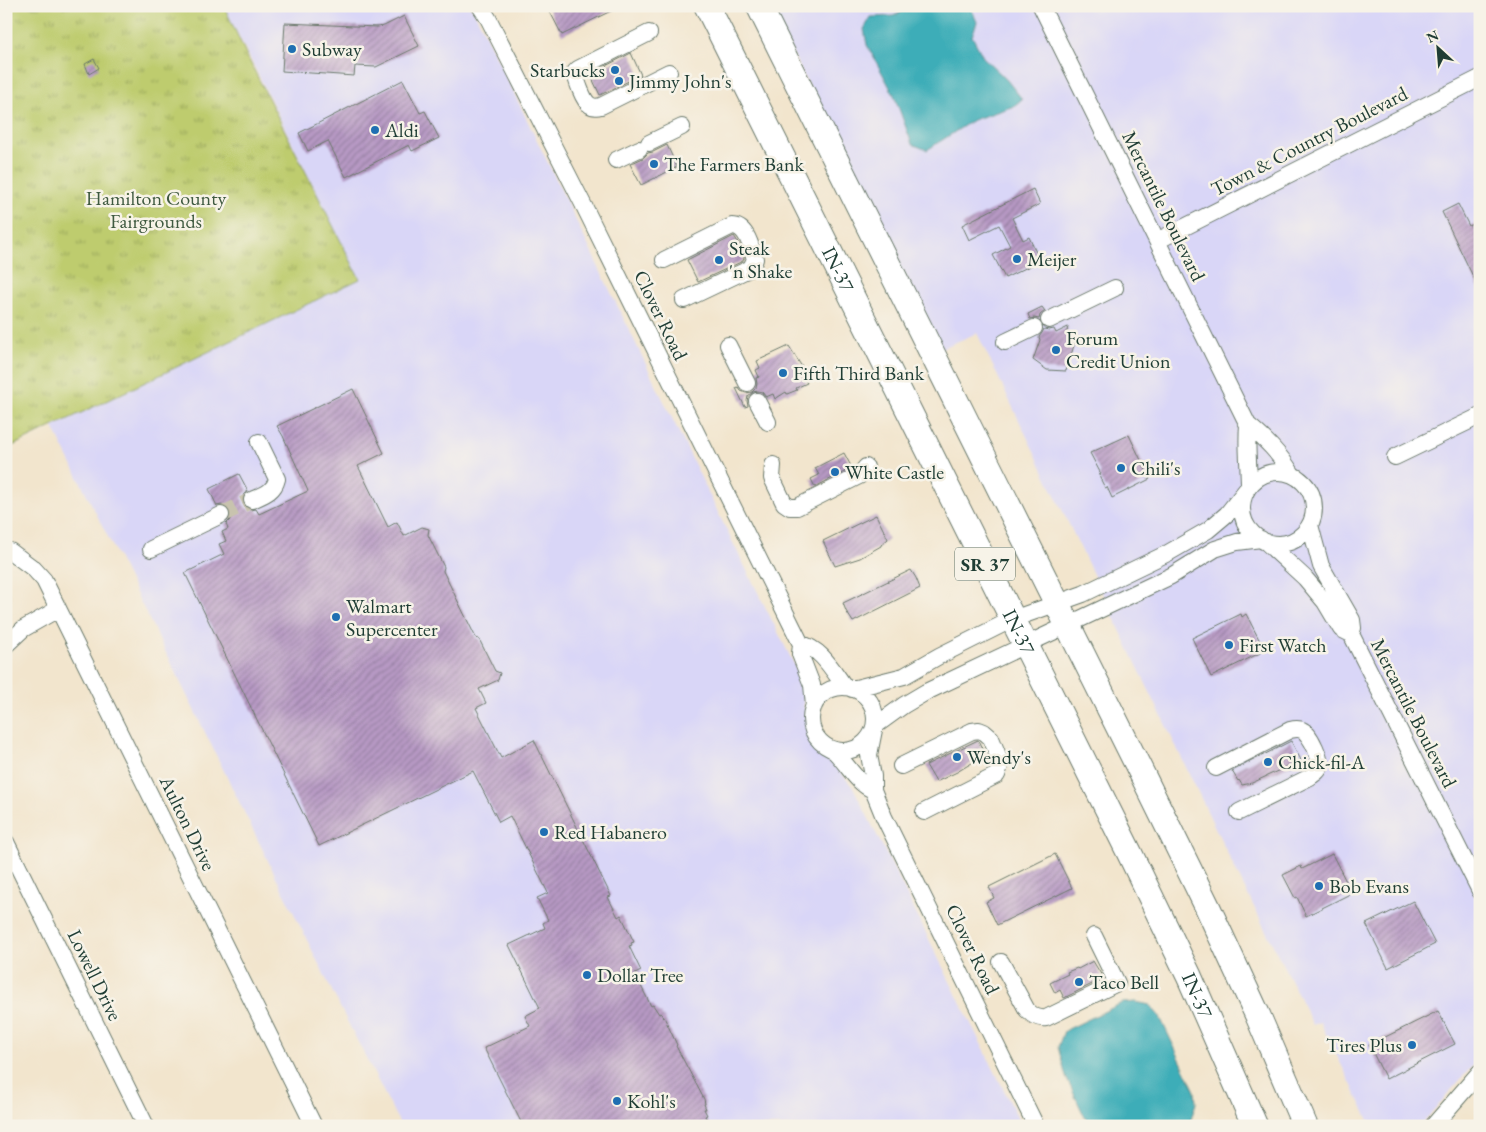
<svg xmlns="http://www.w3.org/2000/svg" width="1486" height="1132" viewBox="0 0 1486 1132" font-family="'EB Garamond',serif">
<defs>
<pattern id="grass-tufts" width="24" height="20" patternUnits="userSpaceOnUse" patternTransform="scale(1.25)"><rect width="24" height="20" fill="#becc6e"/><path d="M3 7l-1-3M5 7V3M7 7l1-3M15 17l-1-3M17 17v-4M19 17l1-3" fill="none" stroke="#9aa75b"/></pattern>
<pattern id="building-hatch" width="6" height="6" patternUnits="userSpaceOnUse" patternTransform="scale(1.25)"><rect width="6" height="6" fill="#b799c4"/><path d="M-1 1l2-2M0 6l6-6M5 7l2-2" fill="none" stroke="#947ea0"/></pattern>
</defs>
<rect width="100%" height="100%" fill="#f7f3e8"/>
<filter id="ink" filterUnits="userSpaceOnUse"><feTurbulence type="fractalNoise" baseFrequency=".02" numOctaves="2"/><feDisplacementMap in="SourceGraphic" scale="10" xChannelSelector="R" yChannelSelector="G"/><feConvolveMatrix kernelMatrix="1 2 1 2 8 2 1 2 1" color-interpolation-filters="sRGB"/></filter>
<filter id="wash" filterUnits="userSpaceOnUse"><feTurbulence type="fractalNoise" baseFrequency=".0096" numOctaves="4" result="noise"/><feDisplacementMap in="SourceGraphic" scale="20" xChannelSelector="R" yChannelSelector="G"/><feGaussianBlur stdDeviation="1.12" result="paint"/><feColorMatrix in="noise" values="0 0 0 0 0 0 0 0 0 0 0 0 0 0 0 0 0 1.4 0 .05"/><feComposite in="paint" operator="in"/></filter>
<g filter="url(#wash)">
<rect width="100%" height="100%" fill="#f2e5cd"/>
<path fill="#d9d6f7" d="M224,6H470L474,11L728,533L800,676L805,693L803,704L819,749L829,757L854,789L1022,1126H401L339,1005L168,657L53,427L360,279Z
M769,6H1480V1057L1420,1126H1372L1320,1022L1313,1025L1236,871L977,333L940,349Z"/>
<path fill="url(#grass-tufts)" stroke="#6e8451" d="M6,6H224L248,58L360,279L6,449Z"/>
<path fill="#3dadb8" stroke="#2e7576" d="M915,6H970L977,22L972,36L983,57L1006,79L1022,99L1014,106L973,120L927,150L912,144L894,95L867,45L864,29L871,17L893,16Z
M1136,1002L1150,1005L1160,1017L1195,1091L1196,1103L1189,1126H1089L1066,1077L1058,1047L1064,1031L1122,1003Z"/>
<g id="blocks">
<path fill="url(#building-hatch)" d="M547,6H621L562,35Z
M404,16L419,46L376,67L355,66L354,76L282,71L285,23L377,27L384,26Z
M631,53L641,75L600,95L590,74Z
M94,59L99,68L89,74L85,64Z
M403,80L420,113L425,111L439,138L412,151L409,145L346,177L328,141L308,151L299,133Z
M667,145L677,167L641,185L630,164L643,158L648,153L653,152Z
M1033,189L1040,204L1012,218L1023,240L1029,237L1040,261L1005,278L993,255L1010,246L999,225L969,240L962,225Z
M1458,204L1469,226L1480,221V291L1442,212Z
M734,236L736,239L741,248L744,258L743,261L698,282L687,260Z
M1042,307L1045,311L1040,315L1039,319L1034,318L1030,319L1028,314Z
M1068,327L1066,335L1076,339L1066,371L1047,370L1033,360L1040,340L1039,337L1042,333L1044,329L1049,330L1054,329L1056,333Z
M789,346L802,367L801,368L803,373L802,374L807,383L796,388L797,390L787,394L786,392L775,399L773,394L766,397L762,392L758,391L753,392L748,396L747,401L748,406L745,407L736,388L738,387L741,391L746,393L752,392L756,388L757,384L756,378L759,377L756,370L760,368L757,361Z
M353,389L384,453L358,466L388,527L397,522L404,536L422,527L429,529L428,535L444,567L443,571L476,638L479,639L495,671L500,673L498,680L479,689L486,703L476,708L501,758L534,740L611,896L608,897L618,917L621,915L634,942L631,943L632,945L629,946L641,971L635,974L651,1006L653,1005L659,1014L661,1013L663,1018L664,1017L677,1045L676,1046L704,1099L705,1104H704L706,1109H704L707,1115L705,1116L710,1126H523L484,1048L530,1026L525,1016L540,1008L509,945L545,928L543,923L548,920L537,898L548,893L510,816L499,822L473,771L319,846L185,573L224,554L219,544L226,541L222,532L228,529L226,524L230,520L231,515L230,511L226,506L221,505L217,506L209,489L239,474L248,491L244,494L242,498L243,504L246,508L250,510L256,509L259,514L308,491L283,436L277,426Z
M1129,435L1150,479L1112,498L1107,487L1105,488L1100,478L1099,475L1101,474L1090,453Z
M844,453L852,468L815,487L811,479L819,475L815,468Z
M876,515L888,539L881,545V546L860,558L835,566L823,541Z
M911,570L916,578L920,588L853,622L846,611L843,603Z
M1241,614L1242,617L1246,614L1264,649L1259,651L1260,653L1211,677L1192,638Z
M978,740L985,755L957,772L936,782L926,765Z
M1291,741L1301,760L1252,783L1242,785L1239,780L1238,781L1232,771Z
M1055,854L1072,888L997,925L986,902L994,898L989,887Z
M1332,854L1352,893L1306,916L1297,897L1295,898L1283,875L1301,866L1302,869Z
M1413,901L1435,944L1388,968L1366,924Z
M1093,961L1102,976H1101L1102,979L1064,998L1060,990L1055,993L1050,983L1068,974L1067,972L1077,968L1078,969Z
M1438,1011L1455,1044L1386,1079L1369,1045Z"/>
</g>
</g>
<g filter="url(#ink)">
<use href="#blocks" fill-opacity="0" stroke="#69786a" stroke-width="1"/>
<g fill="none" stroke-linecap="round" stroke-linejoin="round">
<path stroke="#c8c3ae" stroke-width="16" stroke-dasharray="16 8" stroke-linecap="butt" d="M221,515L252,500"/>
<g stroke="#69786a" stroke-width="18">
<path id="minor" d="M480,6L488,18L582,202L801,644L800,654L812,685L814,706
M1041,6L1248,425C1266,440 1279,453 1292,474
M649,33L578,69L575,72C576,79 583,101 590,105C593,107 597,107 601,106L669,72
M649,143L682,127
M616,160L639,149
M1157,241L1480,78
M664,260L732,226C747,226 751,247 755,259L751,268L684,300
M1049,320L1115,288
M1005,342L1034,328
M728,345L747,383
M757,401L768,422
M1248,425C1246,446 1249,466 1249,487
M1395,457L1480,416
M773,465L772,478L784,503L790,507H797L859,476L866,467
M1242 508a36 36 0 1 1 72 0a36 36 0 1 1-72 0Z
M252,500C263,495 274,492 277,479L259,442
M1310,525L1321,566L1352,620L1353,628L1351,634
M1266,542L1305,578L1325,602L1341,629L1351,634L1480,891
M151,549L221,515
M10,551L34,569L44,580L314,1126
M801,644C821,648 833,671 845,687
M6,645L23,629L58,609
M811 719a32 32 0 1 1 64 0a32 32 0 1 1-64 0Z
M852,689L904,676L939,656L1013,619L1083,594L1168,553L1208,530L1227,514L1246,490
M875,726L904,705L926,692L1171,576L1215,549L1237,542L1261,539
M874,730L869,755L873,776V790L884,817L1036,1126
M833,750C847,763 856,783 873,790
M901,766L972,731L979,730L984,732L991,738L1001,763L997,775L924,812
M1216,768L1290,730C1294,729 1298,728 1302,730C1310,733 1323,761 1319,769C1317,773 1312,775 1310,777L1239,812
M6,842L146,1126
M1001,962L1027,1010C1033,1016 1038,1019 1046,1018L1117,983L1094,936
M1433,1126L1480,1072"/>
</g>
<g stroke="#69786a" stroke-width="27">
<g id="highway">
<path id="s1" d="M707,6L1129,852L1189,976L1255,1126"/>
<path d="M759,6L1144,778L1208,908L1258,1016L1305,1126"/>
</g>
</g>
<use href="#minor" stroke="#fff" stroke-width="16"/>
<use href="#highway" stroke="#fff" stroke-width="25"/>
</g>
</g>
<g fill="#1f6fb2" stroke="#f7f3e8" stroke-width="2">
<circle cx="292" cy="49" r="5"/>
<circle cx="615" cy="70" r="5"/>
<circle cx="619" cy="81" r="5"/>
<circle cx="375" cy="130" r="5"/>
<circle cx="654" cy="164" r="5"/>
<circle cx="1017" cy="259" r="5"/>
<circle cx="719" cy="260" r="5"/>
<circle cx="1056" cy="350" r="5"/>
<circle cx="783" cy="373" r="5"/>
<circle cx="1121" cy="468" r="5"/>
<circle cx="835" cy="472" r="5"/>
<circle cx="336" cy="617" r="5"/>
<circle cx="1229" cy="645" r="5"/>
<circle cx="957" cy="757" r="5"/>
<circle cx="1268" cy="762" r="5"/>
<circle cx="544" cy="832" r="5"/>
<circle cx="1319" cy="886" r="5"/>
<circle cx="587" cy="975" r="5"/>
<circle cx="1079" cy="982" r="5"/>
<circle cx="1412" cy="1045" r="5"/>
<circle cx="617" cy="1101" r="5"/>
</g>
<g text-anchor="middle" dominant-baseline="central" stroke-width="5" stroke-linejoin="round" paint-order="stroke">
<rect fill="#f7f3e8" stroke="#60746a" stroke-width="1" x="955" y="547.5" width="60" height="33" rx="4"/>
<g font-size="19" font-weight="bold" fill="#1f3d34">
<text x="985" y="564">SR 37</text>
</g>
<g font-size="20" fill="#1f3d34" stroke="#f7f3e8" text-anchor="start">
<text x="302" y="49">Subway</text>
<text x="605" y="70" text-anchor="end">Starbucks</text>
<text x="629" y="81">Jimmy John's</text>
<text x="385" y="130">Aldi</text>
<text x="664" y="164">The Farmers Bank</text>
<text x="729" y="248">Steak<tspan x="729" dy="23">'n Shake</tspan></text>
<text x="1027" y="259">Meijer</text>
<text x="1066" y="338">Forum<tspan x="1066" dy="23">Credit Union</tspan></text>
<text x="793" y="373">Fifth Third Bank</text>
<text x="1131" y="468">Chili's</text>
<text x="845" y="472">White Castle</text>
<text x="346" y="606">Walmart<tspan x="346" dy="23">Supercenter</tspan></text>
<text x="1239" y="645">First Watch</text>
<text x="967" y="757">Wendy's</text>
<text x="1278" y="762">Chick-fil-A</text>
<text x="554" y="832">Red Habanero</text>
<text x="1329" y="886">Bob Evans</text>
<text x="597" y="975">Dollar Tree</text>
<text x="1089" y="982">Taco Bell</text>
<text x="1402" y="1045" text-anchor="end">Tires Plus</text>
<text x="627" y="1101">Kohl's</text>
</g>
<g font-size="20" fill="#1f3d34" stroke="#f7f3e8">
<text transform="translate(1309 141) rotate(-27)">Town &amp; Country Boulevard</text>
<text transform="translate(1164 206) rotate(64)">Mercantile Boulevard</text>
<text stroke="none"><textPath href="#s1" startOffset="294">IN-37</textPath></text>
<text transform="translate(661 315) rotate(64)">Clover Road</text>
<text stroke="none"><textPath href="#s1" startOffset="699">IN-37</textPath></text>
<text transform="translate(1414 713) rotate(63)">Mercantile Boulevard</text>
<text transform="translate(188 823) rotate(64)">Aulton Drive</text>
<text transform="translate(973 949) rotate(64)">Clover Road</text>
<text transform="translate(95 975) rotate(64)">Lowell Drive</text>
<text stroke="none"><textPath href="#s1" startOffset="1104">IN-37</textPath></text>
</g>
<g font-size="20" fill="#3f5a40" stroke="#f7f3e8">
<text x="156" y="198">Hamilton County<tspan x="156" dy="23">Fairgrounds</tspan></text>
</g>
</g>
<rect width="1486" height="1132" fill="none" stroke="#f7f3e8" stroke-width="25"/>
<g transform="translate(1438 48) rotate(334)" stroke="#f7f3e8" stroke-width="4" paint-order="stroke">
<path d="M0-4L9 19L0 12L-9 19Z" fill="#1f3d34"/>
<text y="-8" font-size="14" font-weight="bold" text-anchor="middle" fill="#1f3d34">N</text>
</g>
</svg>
